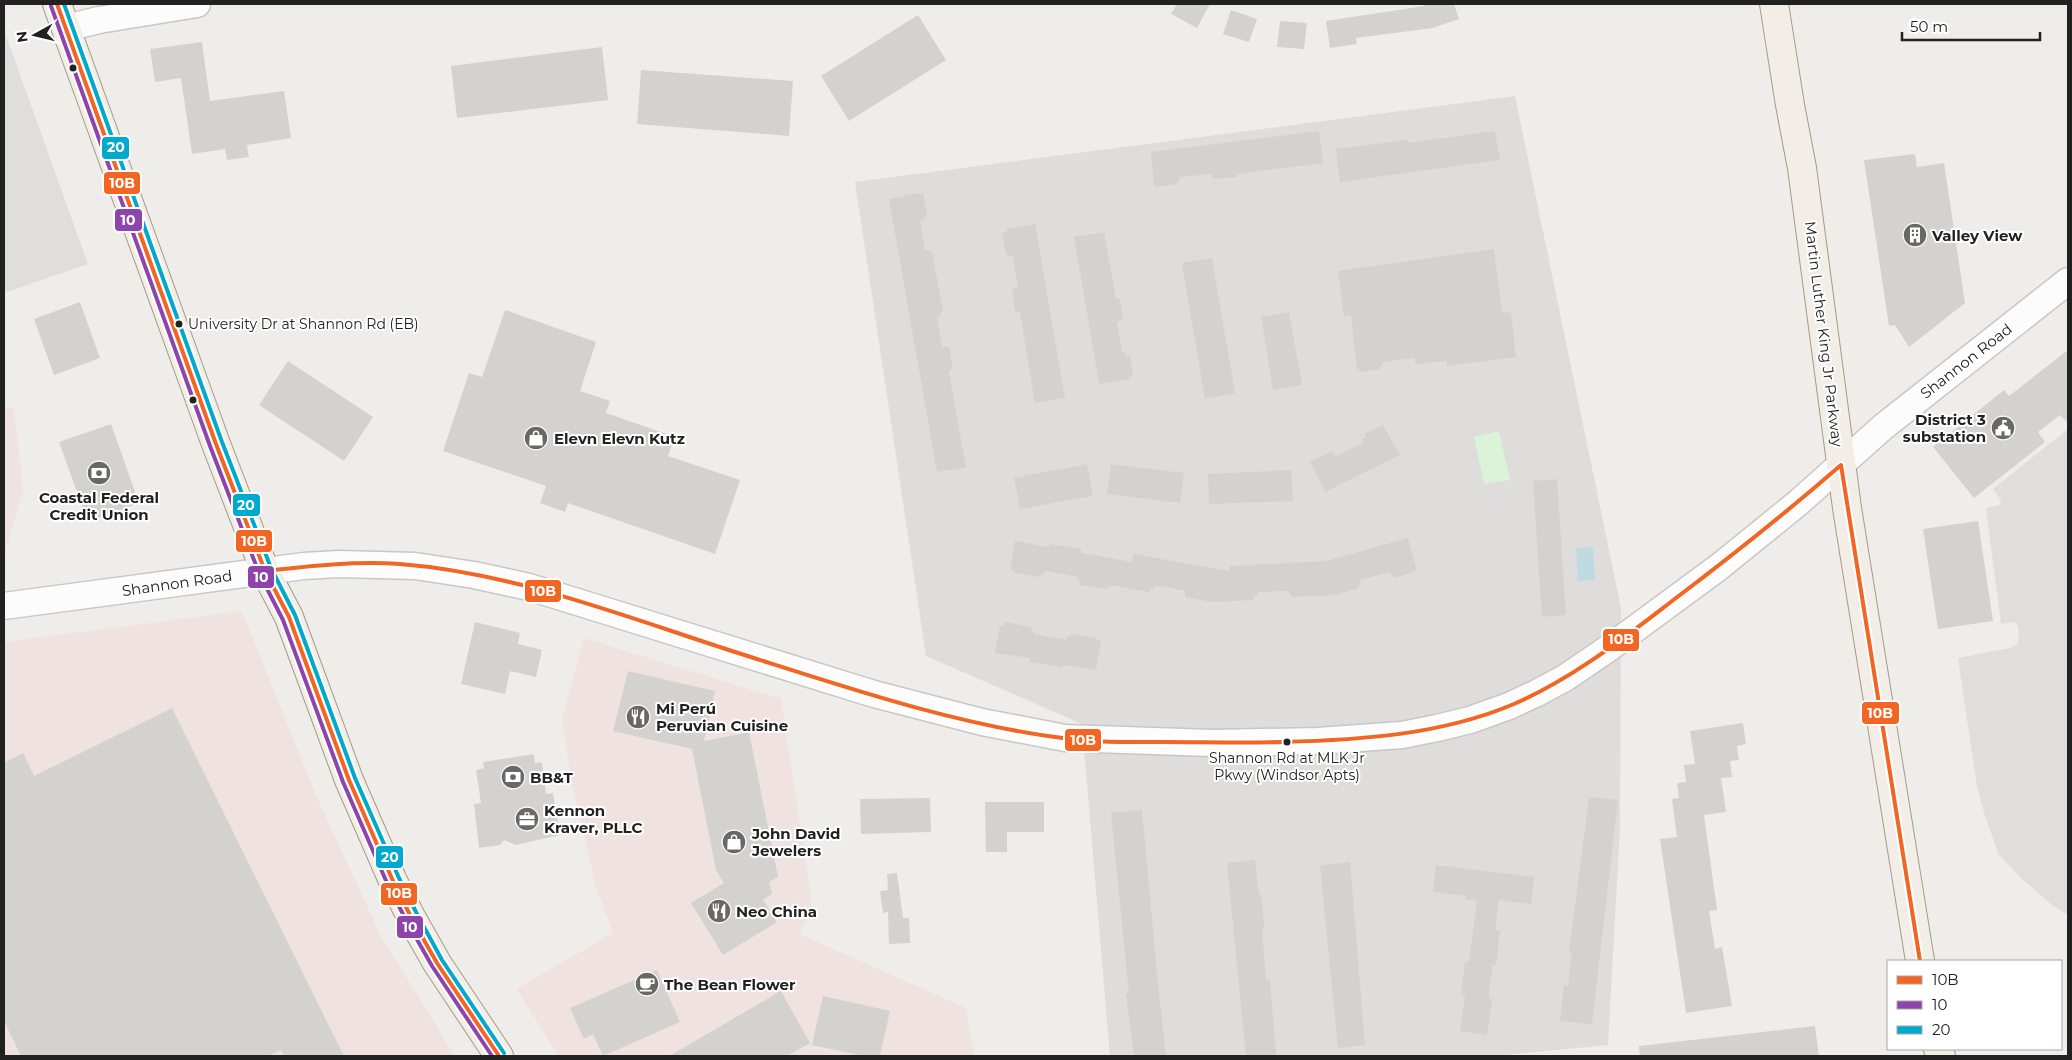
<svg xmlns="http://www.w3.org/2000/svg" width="2072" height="1060" viewBox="0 0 2072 1060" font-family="Montserrat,sans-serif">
<rect width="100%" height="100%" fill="#efedea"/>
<path fill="#dedddb" d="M1515,96L1621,608L1620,826L1608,1045L1494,1056H1110L1082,724L926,656L855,182Z"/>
<path fill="#f0e2e0" d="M4,407L14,408L23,491L4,556Z
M242,611L316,795L381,936L455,1056H4V642Z
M584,638L781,699L812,903L800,934L966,1008L974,1056H559L516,989L613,933L596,887L571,780L562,720Z"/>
<path fill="#daf3d9" d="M1499,431L1510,480L1484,484L1474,437Z"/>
<path fill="#dfdedd" d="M4,30L88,264L4,293Z
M2068,429V915L2052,905L2023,880L1999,855L1985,816L1977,787L1958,658L2010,648L2018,644L2019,631L2016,622L2001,624L1986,508L2000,505L2001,500L1993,489Z"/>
<path fill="#bfdae1" d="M1593,547L1595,580L1578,581L1576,548Z"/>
<path fill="#d4d2cf" d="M1177,4H1210L1197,28L1171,14Z
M1424,4H1454L1459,19L1433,28L1356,38L1357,44L1330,48L1326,21L1424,6Z
M1231,10L1257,19L1249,42L1223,34Z
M918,15L946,60L849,121L821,76Z
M1280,21L1307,23L1304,49L1277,47Z
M202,42L210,101L284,91L291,138L247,145L249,157L227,160L225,149L192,154L181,78L155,82L150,49Z
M602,47L608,100L457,118L451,66Z
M641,70L793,81L789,136L637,124Z
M1319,131L1323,163L1237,174V177L1213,179L1211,174L1180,177V181H1177V184L1156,187L1154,184L1151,152Z
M1495,131L1500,160L1340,182L1336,149L1408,140V143Z
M1915,154L1917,167L1944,163L1965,303L1909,347L1895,325L1889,326L1864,160Z
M919,193V195L923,194L927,216L923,217L924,220L920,221L925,250L932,251L943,312L940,313V317H937L942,347H949L953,369H950L949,373L966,467L937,472L889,199Z
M1035,224L1065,398L1035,403L1020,312L1015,311L1012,290L1018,287L1013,256L1006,255L1002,233H1005L1008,229Z
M1104,232L1116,299H1120L1123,320L1117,322L1122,353H1126V356H1130L1133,376L1130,377V379L1099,384L1074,237Z
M1494,249L1502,313L1511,312L1516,357L1447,366V361L1416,364L1414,358L1382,362L1383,366H1380V369L1360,372L1359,369H1357L1351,315L1344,316L1338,271Z
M1212,258L1235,393L1205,399L1182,263Z
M80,302L100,358L54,375L34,319Z
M505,310L596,342L580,391L610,401L606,413L675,437L668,456L740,480L715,554L568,503L565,512L540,503L546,486L443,451L469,373L482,377Z
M1289,312L1302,385L1273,390L1261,317Z
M2068,350V423L2060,415L2038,432L2045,442L1974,498L1933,447L2004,390L2009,396Z
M288,361L373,417L344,461L259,405Z
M111,424L139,503L88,522L59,442Z
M1383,425L1400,455L1325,492L1310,462L1332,451L1336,456L1364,442L1362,439L1366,437L1364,434Z
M1087,464L1093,496L1020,509L1014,478Z
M1111,464L1184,473L1180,503L1107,494Z
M1291,470L1293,501L1209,504L1208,474Z
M1557,479L1566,615L1542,617L1533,481Z
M1978,521L1993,621L1938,629L1923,529Z
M1408,538L1417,571L1394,578L1390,572L1360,580L1361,584L1358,585L1359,588L1336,595L1291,597L1289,591L1257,592L1258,596H1254V600L1212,602L1185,597V591L1154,585L1153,589L1150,588L1149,592L1111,585V587L1107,586V589L1079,585L1080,581L1077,580V577L1045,571L1044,575L1040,574V577L1014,573V570H1010L1015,541L1049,547V544L1081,549V553L1132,562L1133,554L1230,571V566L1326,561Z
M475,622L520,633L518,644L542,650L536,677L510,671L505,694L461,684Z
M1005,622L1032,627L1031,631H1034V634L1066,640L1067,636L1071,637V634L1097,638V640L1101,641L1096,670L1063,665L1062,667L1030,662V658L995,653L1000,625L1004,626Z
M628,671L715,691L704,741L749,732L778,877L769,882L772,894L763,900L777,922L723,955L691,903L724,883L716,870L692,749L613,731Z
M172,708L328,1024L344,1056H284L281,1050L268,1056H21L4,1021V763L23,753L34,776Z
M1743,723L1746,744L1737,746L1739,760L1730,761L1732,777L1721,778L1726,812L1704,815L1717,910L1709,911L1715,949L1722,947L1732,1006L1686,1013L1660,839L1677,837L1672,799L1679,798L1677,783L1686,782L1684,765L1695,764L1690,731Z
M534,754L535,763L542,762L546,794L553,793L560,835L516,845L504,840L500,845L479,848L474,804L481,803L476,770L484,768L483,762Z
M1589,797L1618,800L1592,1024L1560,1021L1564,985L1568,986L1572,953H1569Z
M930,798L931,832L861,834L860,799Z
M985,802H1044V832H1007V852H986Z
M1142,810L1157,974L1166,1056H1134L1126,994H1129L1111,813Z
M1255,860L1259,895H1261L1263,912L1264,929H1262L1266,980H1270L1276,1055L1246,1056L1227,863Z
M1350,862L1365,1045L1338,1048L1320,865Z
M1436,865L1534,877L1531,904L1499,900L1495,930L1500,931L1496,965H1493L1490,983L1489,998L1492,999L1487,1035L1460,1031L1465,995H1461L1465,962H1469L1477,901L1465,899L1466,896L1433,892Z
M897,873L903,918H909L910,943L889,944L888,912L883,913L880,891L888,890L887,874Z
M657,970L680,1022L603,1056L593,1034L584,1039L570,1008Z
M781,991L810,1043L787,1056H669Z
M823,996L890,1011L880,1056H864L812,1045Z
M1815,1026L1819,1056H1640L1639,1046Z"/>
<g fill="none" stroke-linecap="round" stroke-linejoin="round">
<g stroke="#c8c7c6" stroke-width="29">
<path id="minor" d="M66,28L99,20L197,4
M4,606L304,566L339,564L415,566L474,575L529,587L874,694L982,722L1065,738L1212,743L1318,741L1402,735L1437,728L1470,720L1509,706L1537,693L1565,678L1609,648L1719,567L1798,503L1883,427L2068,281"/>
</g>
<g stroke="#a59a86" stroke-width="30">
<path id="major" d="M57,4L216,444L265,571L289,617L349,780L393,881L411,917L437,963L499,1056
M1774,4L1790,105L1802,168L1847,508L1920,961
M1938,1049L1941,1056"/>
</g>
<use href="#minor" stroke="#fdfcfc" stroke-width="26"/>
<use href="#major" stroke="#f2ede7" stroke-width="28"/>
<g stroke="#fff" stroke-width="8">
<path id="bus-1" d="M57,4L216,444L265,571L289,617L349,780L393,881L411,917L437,963L499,1056
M1841,465L1920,961
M265,571C310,566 355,561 400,564C515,573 626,617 735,652C842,686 958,726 1070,739C1101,743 1132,742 1163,742C1203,742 1242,743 1282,742C1360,740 1441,735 1514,704C1574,678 1625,637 1676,598C1733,555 1788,511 1841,465"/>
</g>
<g stroke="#fff" stroke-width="8">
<path id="bus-2" d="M51,6L210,446L259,573L283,620L343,782L387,883L406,920L432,966L492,1056"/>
</g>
<g stroke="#fff" stroke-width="8">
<path id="bus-3" d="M64,4L222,442L271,568L295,615L355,778L399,878L417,914L442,960L504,1053"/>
</g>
<use href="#bus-1" stroke="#f26522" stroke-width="4"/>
<use href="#bus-2" stroke="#8e44ad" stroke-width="4"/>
<use href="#bus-3" stroke="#00a9ce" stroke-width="4"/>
</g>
<defs>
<g id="building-disc" transform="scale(1.25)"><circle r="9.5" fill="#696867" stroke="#fff"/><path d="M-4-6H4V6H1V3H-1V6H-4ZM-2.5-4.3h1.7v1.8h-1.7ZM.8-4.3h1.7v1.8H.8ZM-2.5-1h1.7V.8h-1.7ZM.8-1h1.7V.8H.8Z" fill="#fff"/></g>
<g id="civic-disc" transform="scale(1.25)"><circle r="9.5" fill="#696867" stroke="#fff"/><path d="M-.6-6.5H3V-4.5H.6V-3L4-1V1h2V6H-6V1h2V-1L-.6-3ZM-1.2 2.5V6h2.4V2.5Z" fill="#fff"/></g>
<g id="shop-disc" transform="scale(1.25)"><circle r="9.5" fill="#696867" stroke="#fff"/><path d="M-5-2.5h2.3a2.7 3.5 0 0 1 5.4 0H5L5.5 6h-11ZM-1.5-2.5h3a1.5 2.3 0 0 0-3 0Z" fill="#fff"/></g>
<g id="bank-disc" transform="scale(1.25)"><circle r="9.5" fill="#696867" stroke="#fff"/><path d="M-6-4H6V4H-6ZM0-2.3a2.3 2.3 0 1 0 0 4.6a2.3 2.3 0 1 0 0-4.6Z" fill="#fff"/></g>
<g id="restaurant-disc" transform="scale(1.25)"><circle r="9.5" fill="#696867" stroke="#fff"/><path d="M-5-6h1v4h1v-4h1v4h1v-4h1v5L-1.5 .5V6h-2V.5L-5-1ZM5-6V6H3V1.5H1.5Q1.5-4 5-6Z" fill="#fff"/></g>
<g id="office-disc" transform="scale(1.25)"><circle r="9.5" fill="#696867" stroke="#fff"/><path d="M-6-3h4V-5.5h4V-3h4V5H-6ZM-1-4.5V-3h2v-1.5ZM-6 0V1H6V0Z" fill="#fff"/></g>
<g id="cafe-disc" transform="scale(1.25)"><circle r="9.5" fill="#696867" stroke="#fff"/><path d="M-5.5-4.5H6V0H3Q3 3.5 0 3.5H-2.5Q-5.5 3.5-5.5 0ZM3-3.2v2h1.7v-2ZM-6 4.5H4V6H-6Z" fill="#fff"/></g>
</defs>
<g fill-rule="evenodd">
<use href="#building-disc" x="1915" y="235"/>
<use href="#civic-disc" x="2003" y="428"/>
<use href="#shop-disc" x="536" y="438"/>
<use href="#bank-disc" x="99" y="473"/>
<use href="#restaurant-disc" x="638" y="717"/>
<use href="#bank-disc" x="513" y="777"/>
<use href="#office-disc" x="527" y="819"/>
<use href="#shop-disc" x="734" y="842"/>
<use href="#restaurant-disc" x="719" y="911"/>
<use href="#cafe-disc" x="647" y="984"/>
</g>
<g fill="#212121" stroke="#fff" stroke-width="2">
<circle cx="73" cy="68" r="4.5"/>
<circle cx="179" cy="324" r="4.5"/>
<circle cx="193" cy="400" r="4.5"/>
<circle cx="1287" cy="742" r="4.5"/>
</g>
<g text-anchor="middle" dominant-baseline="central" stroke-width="4" stroke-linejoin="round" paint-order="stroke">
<g font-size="14" fill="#212121" stroke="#fff" text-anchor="start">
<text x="188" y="324">University Dr at Shannon Rd (EB)</text>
<text x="1287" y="758" text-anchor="middle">Shannon Rd at MLK Jr<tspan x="1287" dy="17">Pkwy (Windsor Apts)</tspan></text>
</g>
<g font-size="15" font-weight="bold" fill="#212121" stroke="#fff" text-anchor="start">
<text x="1932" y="235">Valley View</text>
<text x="1986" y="419" text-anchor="end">District 3<tspan x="1986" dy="17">substation</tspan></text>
<text x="554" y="438">Elevn Elevn Kutz</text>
<text x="99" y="497" text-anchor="middle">Coastal Federal<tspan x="99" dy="17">Credit Union</tspan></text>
<text x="656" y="708">Mi Perú<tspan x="656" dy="17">Peruvian Cuisine</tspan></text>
<text x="530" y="777">BB&amp;T</text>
<text x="544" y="810">Kennon<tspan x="544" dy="17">Kraver, PLLC</tspan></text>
<text x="752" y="833">John David<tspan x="752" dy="17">Jewelers</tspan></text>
<text x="736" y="911">Neo China</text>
<text x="664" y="984">The Bean Flower</text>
</g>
<g font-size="15" fill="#212121" stroke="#fff">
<text transform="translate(1824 334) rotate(83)">Martin Luther King Jr Parkway</text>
<text transform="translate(1966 361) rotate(-38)">Shannon Road</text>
<text transform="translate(177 583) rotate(-8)">Shannon Road</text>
</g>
</g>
<g stroke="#fff" stroke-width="2">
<rect x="101" y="136" width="29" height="24" rx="5" fill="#00a9ce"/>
<rect x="103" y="171" width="38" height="24" rx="5" fill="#f26522"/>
<rect x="114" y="208" width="29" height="24" rx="5" fill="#8e44ad"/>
<rect x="232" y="493" width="29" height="24" rx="5" fill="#00a9ce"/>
<rect x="235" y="529" width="38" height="24" rx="5" fill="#f26522"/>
<rect x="247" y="565" width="28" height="24" rx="5" fill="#8e44ad"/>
<rect x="524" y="579" width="38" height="24" rx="5" fill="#f26522"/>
<rect x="1602" y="628" width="38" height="24" rx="5" fill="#f26522"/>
<rect x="1861" y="701" width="39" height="24" rx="5" fill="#f26522"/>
<rect x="1064" y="728" width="38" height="24" rx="5" fill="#f26522"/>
<rect x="375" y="845" width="29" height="24" rx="5" fill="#00a9ce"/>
<rect x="380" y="882" width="38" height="24" rx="5" fill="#f26522"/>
<rect x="396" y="915" width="28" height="24" rx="5" fill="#8e44ad"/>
</g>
<g font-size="14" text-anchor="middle" font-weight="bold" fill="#fff">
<text x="116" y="152">20</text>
<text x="122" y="188">10B</text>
<text x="128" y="225">10</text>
<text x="246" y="510">20</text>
<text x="254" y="546">10B</text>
<text x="261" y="582">10</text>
<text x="543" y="596">10B</text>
<text x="1621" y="644">10B</text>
<text x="1880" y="718">10B</text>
<text x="1083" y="745">10B</text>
<text x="390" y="862">20</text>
<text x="399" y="898">10B</text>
<text x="410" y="932">10</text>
</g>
<rect width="2072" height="1060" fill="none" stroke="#212121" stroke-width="10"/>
<rect x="1887" y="960" width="175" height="90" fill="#ffffff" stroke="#a6a6a6"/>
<rect x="1897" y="976" width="25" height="8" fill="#f26522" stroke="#a6a6a6"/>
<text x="1932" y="985" font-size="15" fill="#212121">10B</text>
<rect x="1897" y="1001" width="25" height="8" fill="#8e44ad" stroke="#a6a6a6"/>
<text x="1932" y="1010" font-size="15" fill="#212121">10</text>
<rect x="1897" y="1026" width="25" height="8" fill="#00a9ce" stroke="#a6a6a6"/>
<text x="1932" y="1035" font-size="15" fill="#212121">20</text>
<g transform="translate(35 35) rotate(262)" stroke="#ffffff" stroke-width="4" paint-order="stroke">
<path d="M0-4L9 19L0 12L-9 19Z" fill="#212121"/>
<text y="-8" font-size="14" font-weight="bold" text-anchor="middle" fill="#212121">N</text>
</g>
<path d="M1902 32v8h138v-8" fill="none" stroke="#212121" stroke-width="2.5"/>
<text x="1910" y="32" font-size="15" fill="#212121" stroke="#ffffff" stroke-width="4" paint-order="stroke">50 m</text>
</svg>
